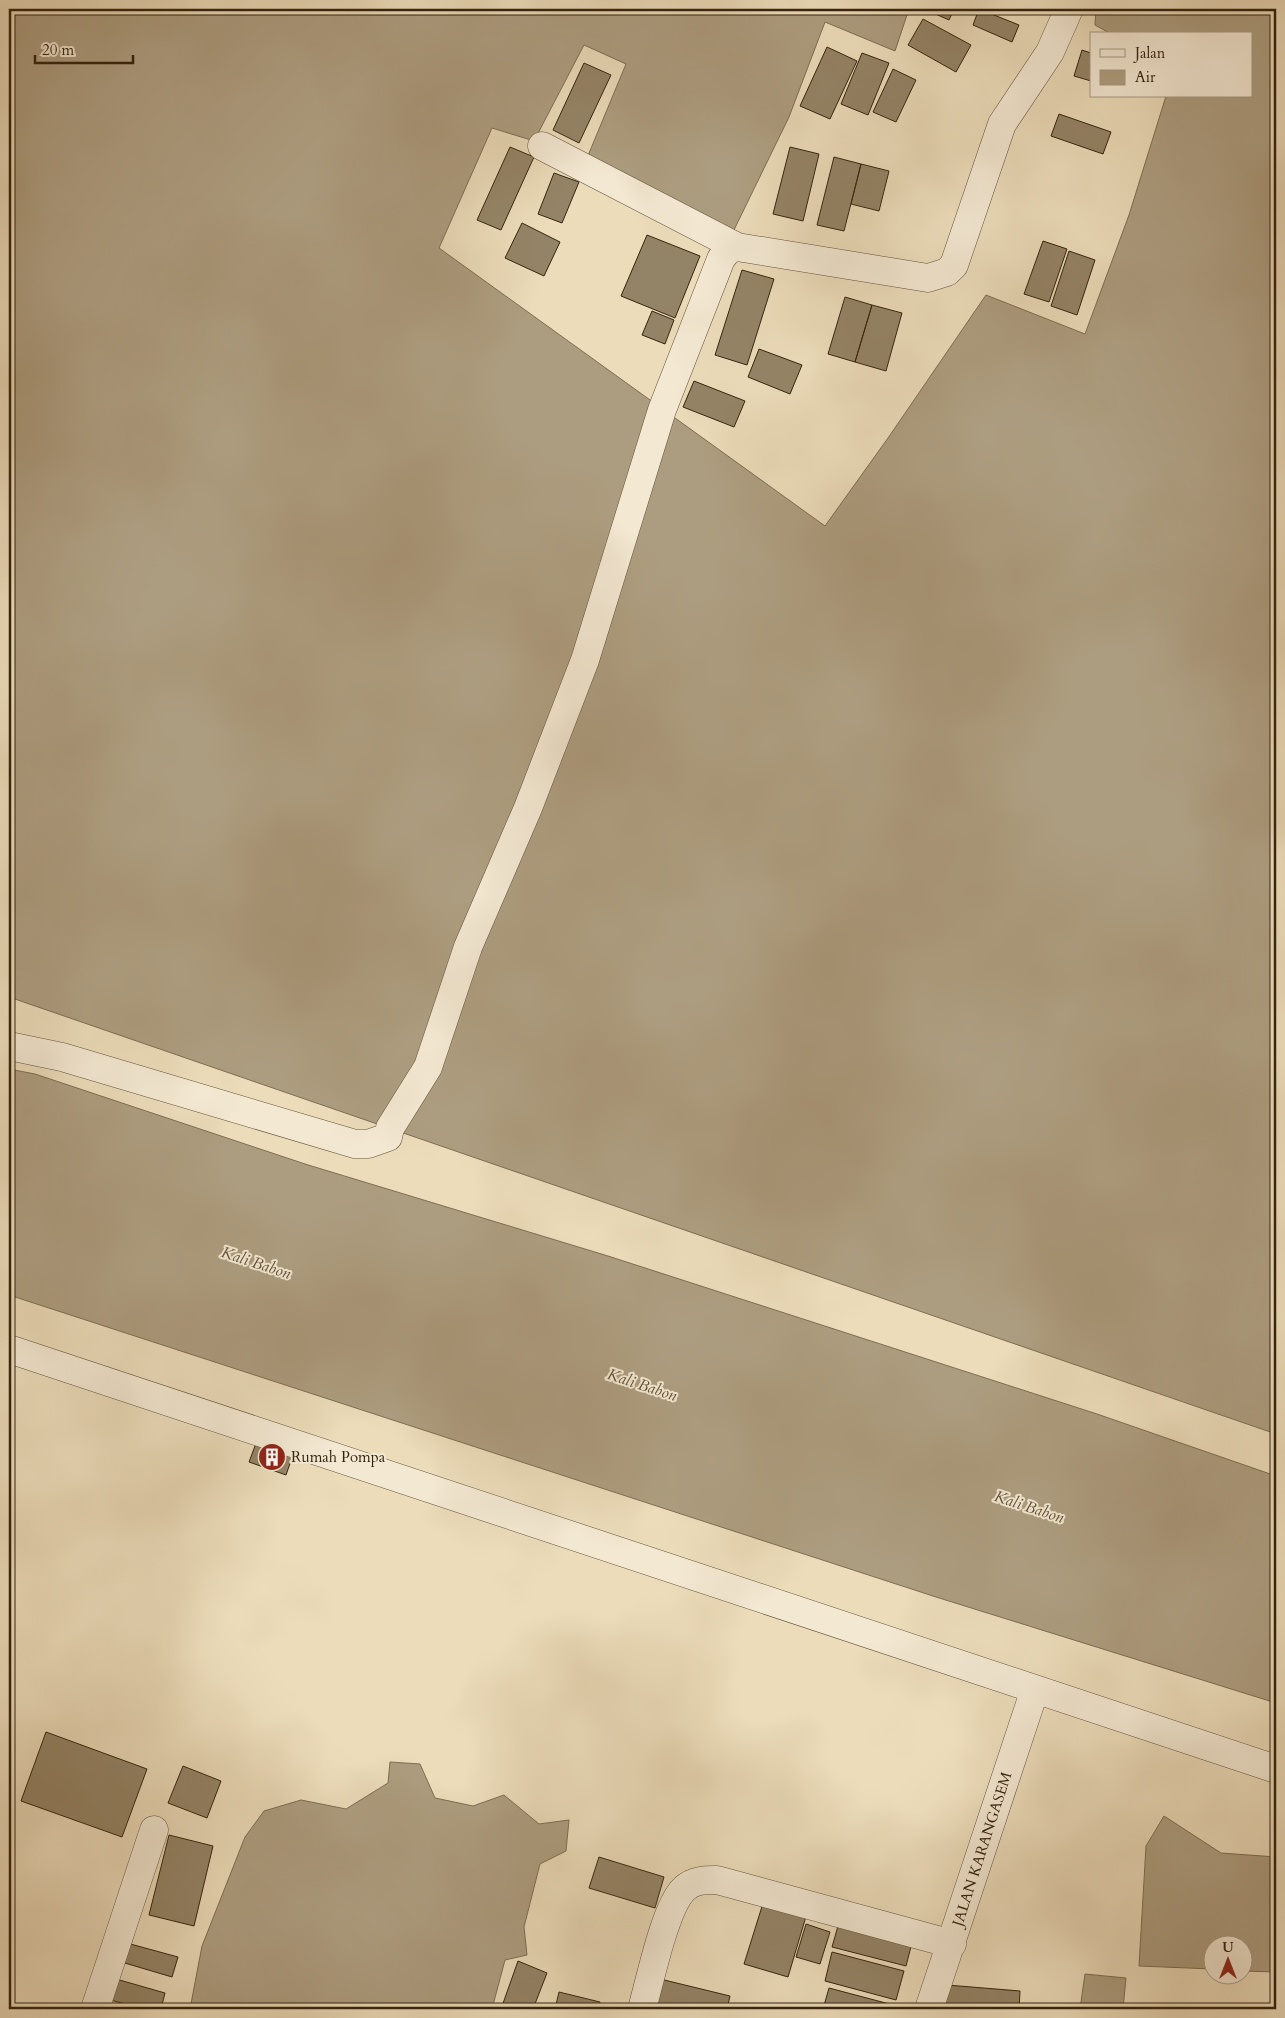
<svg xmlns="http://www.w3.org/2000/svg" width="1285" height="2018" viewBox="0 0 1285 2018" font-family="Cardo,serif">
<rect width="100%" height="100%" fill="#ecdcba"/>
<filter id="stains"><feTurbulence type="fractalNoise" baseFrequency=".004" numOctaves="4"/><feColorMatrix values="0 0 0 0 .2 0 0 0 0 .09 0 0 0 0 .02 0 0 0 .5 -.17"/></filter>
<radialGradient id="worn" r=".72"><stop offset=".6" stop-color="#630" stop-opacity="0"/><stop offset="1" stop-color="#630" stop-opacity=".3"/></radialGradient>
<path fill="#ad9d80" stroke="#7d6d52" d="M9,9H909L895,51L825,22L789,117L732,234L587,158L626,64L584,45L534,141L492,128L439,248L825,526L888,438L986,295L1085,334L1129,215L1166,96H1251V34H1111L1095,25L1096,9H1276V1434L9,997Z
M9,1069L35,1074L305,1164L608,1256L1097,1414L1276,1476V1703L936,1597L9,1295Z
M390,1762L420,1764L435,1798L473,1806L504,1795L539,1824L569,1820L566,1851L540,1864L524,1927L527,1955L505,1960L492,2009H190L202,1946L245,1837L264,1811L301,1800L346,1809L388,1783Z
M1164,1816L1221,1853L1276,1857V1972L1243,1971L1242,1946H1212V1969L1139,1966L1146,1846Z
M1085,1974L1126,1978L1123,2009H1080Z"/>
<path fill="#948467" stroke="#34240e" d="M924,9H954L949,20Z
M979,9L1019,25L1012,42L973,25Z
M923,19L971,45L956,72L908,45Z
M827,47L857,61L830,119L800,106Z
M1082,50L1091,53V81L1074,76Z
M862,53L889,63L868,115L841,104Z
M584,63L611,75L579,143L553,130Z
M893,69L916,80L896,122L873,112Z
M1059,114L1111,132L1103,154L1051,136Z
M510,147L534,157L501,230L477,220Z
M790,147L819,154L803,221L773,214Z
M834,157L861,164L844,231L817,225Z
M861,164L889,171L879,211L851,204Z
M554,173L579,182L562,223L538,214Z
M522,223L560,242L544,276L505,258Z
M647,235L700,256L675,318L621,296Z
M1043,241L1067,249L1049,302L1024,294Z
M1069,251L1095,260L1077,315L1051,306Z
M742,270L774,279L747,365L715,355Z
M845,297L872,305L855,362L828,354Z
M872,305L902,313L886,371L855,362Z
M652,311L674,320L665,344L642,335Z
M759,349L802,365L790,394L748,377Z
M694,381L745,401L734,427L683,407Z
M258,1438L294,1452L286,1475L249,1462Z
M46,1732L147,1769L122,1837L21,1801Z
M183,1766L221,1781L207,1818L168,1803Z
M169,1835L213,1846L194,1926L149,1915Z
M599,1857L664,1877L655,1908L589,1888Z
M764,1900L807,1913L788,1977L744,1964Z
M840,1919L913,1939L906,1966L832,1947Z
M806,1924L830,1932L820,1964L796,1957Z
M123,1942L178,1957L172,1977L118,1961Z
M832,1952L904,1971L896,2000L825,1981Z
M518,1961L547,1973L533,2009H501Z
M656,1978L730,1996L727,2009H665L650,2006Z
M116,1979L165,1993L161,2009H145L110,2000Z
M947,1985L1020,1991L1019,2009H945Z
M829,1988L897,2006L896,2009H823Z
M559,1992L600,2002L599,2009H555Z"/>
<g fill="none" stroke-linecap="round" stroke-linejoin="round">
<g stroke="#625239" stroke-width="29">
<path id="minor" d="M542,146L737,247
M9,1046L62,1057L355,1144H368L388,1137L390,1128L428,1067L468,947L528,808L585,660L662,410L721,259L728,250L737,247L928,278L947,272L954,265L1002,124L1050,52L1069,9
M9,1349L1276,1769
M95,2009L154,1830
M642,2009C650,1981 665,1907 684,1889C693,1880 705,1880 717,1880L952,1944
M929,2009L1035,1689"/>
</g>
<use href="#minor" stroke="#f3e8d2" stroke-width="28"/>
</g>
<defs>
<g id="building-disc" transform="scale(1.4375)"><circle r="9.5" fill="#8f2418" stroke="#f3e8d2"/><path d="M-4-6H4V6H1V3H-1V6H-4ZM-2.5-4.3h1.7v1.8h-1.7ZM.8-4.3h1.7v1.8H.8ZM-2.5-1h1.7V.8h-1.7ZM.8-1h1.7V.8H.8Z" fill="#fff"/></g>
</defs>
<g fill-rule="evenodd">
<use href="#building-disc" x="272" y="1457"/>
</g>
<g text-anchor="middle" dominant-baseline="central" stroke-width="4" stroke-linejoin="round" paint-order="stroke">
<g font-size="15" fill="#34240e" stroke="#f3e8d2" text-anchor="start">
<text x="291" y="1457">Rumah Pompa</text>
</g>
<g font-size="15" fill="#34240e" stroke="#f3e8d2">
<text transform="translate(982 1849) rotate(-72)">JALAN KARANGASEM</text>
</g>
<g font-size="16" font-style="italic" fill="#5e4e36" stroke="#f3e8d2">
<text transform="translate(256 1263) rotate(18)">Kali Babon</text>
<text transform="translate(642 1385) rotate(18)">Kali Babon</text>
<text transform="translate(1029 1507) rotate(18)">Kali Babon</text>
</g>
</g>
<rect width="1285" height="2018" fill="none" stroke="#ecdcba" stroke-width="30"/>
<rect x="10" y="10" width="1265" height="1998" fill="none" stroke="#34240e" stroke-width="2.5"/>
<rect x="15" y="15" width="1255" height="1988" fill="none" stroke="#34240e"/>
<rect x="1090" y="32" width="162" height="65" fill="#f3e8d2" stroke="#a79a84"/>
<rect x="1100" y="49" width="25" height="8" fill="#f3e8d2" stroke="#a79a84"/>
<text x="1135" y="58" font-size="15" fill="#34240e">Jalan</text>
<rect x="1100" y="70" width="25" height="15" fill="#ad9d80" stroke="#a79a84"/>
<text x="1135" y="82" font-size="15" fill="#34240e">Air</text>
<g transform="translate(1228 1960)"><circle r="24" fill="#f3e8d2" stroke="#a79a84"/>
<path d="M0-4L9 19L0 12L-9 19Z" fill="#8f2418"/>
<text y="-8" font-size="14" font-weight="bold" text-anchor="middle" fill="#34240e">U</text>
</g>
<path d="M35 55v8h98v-8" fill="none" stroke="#34240e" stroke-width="2.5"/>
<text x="42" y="55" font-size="15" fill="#34240e" stroke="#f3e8d2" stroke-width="4" paint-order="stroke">20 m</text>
<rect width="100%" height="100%" filter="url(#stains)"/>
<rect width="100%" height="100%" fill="url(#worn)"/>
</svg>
